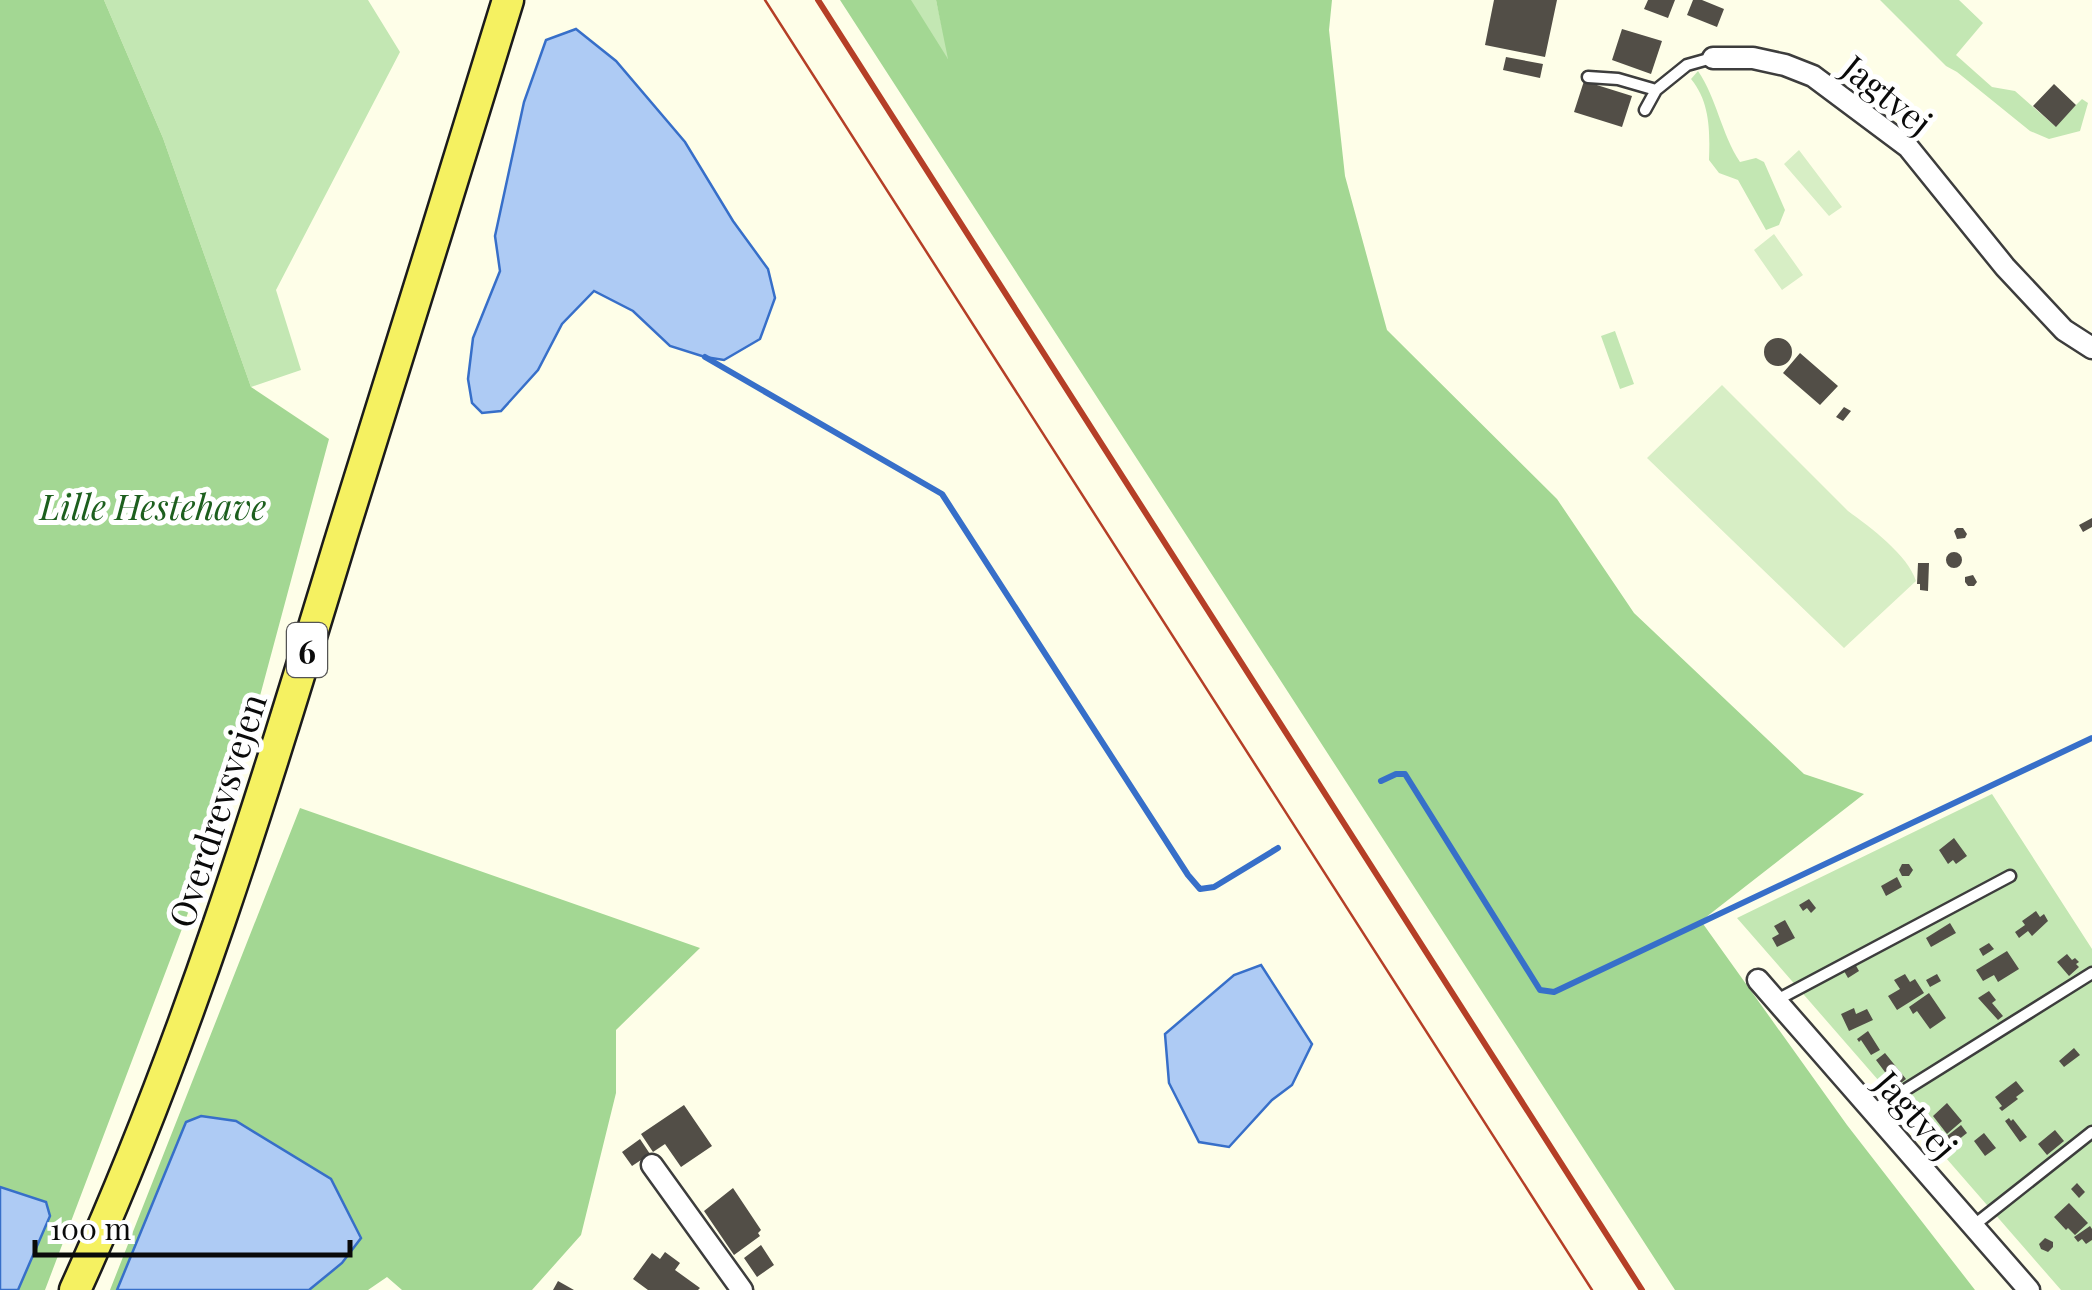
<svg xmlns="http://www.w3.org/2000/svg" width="2092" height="1290" viewBox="0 0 2092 1290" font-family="'Playfair Display',serif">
<rect width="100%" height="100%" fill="#fefee8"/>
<path fill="#c3e7b3" d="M104,0H368L400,52L276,290L301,370L251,387L163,138Z
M902,0H936L950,62Z
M1880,0H1959L1983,23L1956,55L1992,87L2015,91L2055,126L2082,99L2088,103L2080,131L2049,139L2030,131L1957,72L1946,66Z
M1698,71C1717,99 1721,133 1740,162L1756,158L1764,162L1785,210L1779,225L1766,230L1738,180L1719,173L1709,160C1710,131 1710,102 1691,79Z
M1615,331L1634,384L1620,389L1601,336Z
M1992,794L2092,949V1290H2061L1737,918Z"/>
<path fill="#a3d793" d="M0,0H104L163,138L251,387L329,439L235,789L45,1290H0Z
M840,0H911L948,59L936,0H1332L1329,30L1345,176L1387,330L1557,499L1634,613L1804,774L1864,794L1701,921L1847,1125L1975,1290H1675Z
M300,808L700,948L616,1030V1093L581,1235L532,1290H402L387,1277L368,1290H110Z"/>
<path fill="#d7eec5" d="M1799,150L1842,207L1829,216L1784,164Z
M1774,234L1803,275L1782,290L1754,250Z
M1722,385L1848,511C1870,527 1908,555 1916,581L1844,648L1647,458Z"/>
<path fill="#aecbf4" stroke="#376fc9" stroke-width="2.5" d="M576,29L616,61L685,142L733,221L768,269L775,298L760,339L724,360L705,357L670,346L633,311L594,291L562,324L538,370L501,411L482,413L472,403L468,379L473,338L500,271L495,236L524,102L546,40Z
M1261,965L1312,1044L1292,1085L1272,1100L1229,1147L1199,1142L1169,1083L1165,1034L1234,975Z
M201,1116L236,1121L331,1179L361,1238L342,1263L309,1290H117L186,1122Z
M0,1187L46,1202L50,1216L18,1290H0Z"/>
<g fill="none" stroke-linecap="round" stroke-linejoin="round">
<path stroke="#376fc9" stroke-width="6" d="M705,357L942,494L1188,875L1200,889L1214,887L1278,848
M1381,781L1396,774H1405L1540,990L1554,992L2092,738"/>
</g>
<path fill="#524e47" d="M1494,0H1557L1545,57L1485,45Z
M1648,0H1675L1668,18L1644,9Z
M1693,0H1702L1724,9L1717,27L1687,15Z
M1622,29L1662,41L1651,74L1612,60Z
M1506,57L1543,64L1540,78L1503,70Z
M1584,81L1632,96L1622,127L1574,112Z
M2054,84L2076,105L2056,127L2033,106Z
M1764 352a14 14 0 1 1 28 0a14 14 0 1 1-28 0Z
M1800,353L1838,386L1820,405L1783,373Z
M1844,407L1851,411L1843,421L1836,417Z
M2092,518V527L2083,532L2079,525Z
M1957,528H1963L1967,534L1965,538L1957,539L1954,531Z
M1946 560a8 8 0 1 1 16 0a8 8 0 1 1-16 0Z
M1918,563H1929L1928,591L1920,590V584H1917Z
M1973,575L1977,582L1974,586H1968L1965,582V577Z
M1954,838L1967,856L1956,864L1953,860L1948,864L1939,850Z
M1902,864H1909L1913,870L1909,876H1902L1899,870Z
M1897,877L1902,887L1886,896L1881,886Z
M1809,899L1816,908L1811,913L1807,908L1803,911L1799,905Z
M2036,911L2040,917L2044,914L2048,921L2032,936L2028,931L2019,938L2015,932L2025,925L2022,921Z
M1785,920L1795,938L1777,947L1772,938L1779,934L1774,926Z
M1950,923L1956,933L1931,947L1926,938Z
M1989,943L1994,949L1983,956L1979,949Z
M2007,951L2019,969L1998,982L1994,975L1983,981L1976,970Z
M2067,954L2072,960L2075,958L2079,962L2076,964L2079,967L2069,976L2057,962Z
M1855,964L1859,971L1848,978L1844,971Z
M1905,974L1910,982L1915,979L1924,993L1897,1010L1888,996L1900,989L1894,980Z
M1937,974L1941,981L1930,987L1926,980Z
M1989,991L1996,1000L1992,1003L2003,1016L1998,1020L1978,998Z
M1929,993L1946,1018L1930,1029L1917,1011L1913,1014L1909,1007Z
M1854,1008L1856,1014L1867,1009L1873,1020L1849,1031L1841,1014Z
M1868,1031L1880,1050L1871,1055L1861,1040L1859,1042L1857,1039Z
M2074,1048L2080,1055L2064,1067L2059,1061Z
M1885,1053L1906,1079L1896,1087L1876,1060Z
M2016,1081L2024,1091L2016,1097L2018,1099L2002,1111L1999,1108L2002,1106L1995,1097Z
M1947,1103L1962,1121L1947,1134L1933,1116Z
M684,1105L712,1146L681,1167L665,1144L653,1152L641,1134Z
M2009,1118L2011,1121L2013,1119L2027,1137L2020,1142L2005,1121Z
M1961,1125L1967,1133L1953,1144L1947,1136Z
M2055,1130L2064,1141L2047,1155L2038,1144Z
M1984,1133L1996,1148L1985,1156L1974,1141Z
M640,1139L650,1154L632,1166L622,1152Z
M2077,1183L2085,1192L2079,1198L2071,1189Z
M733,1188L761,1230L758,1233L760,1236L734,1255L704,1211Z
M2069,1203L2088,1223L2075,1235L2068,1228L2066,1230L2054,1217Z
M2090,1226L2092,1229V1240L2086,1244L2082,1239L2078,1242L2074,1237Z
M2045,1238L2053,1242V1247L2048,1252L2041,1249L2039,1244Z
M761,1245L774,1265L757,1277L744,1258Z
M665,1252L680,1263L675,1270L700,1288L698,1290H648L633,1279L652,1253L660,1259Z
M558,1281L574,1290H553Z"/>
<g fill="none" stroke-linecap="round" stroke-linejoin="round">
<g stroke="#3d3d3d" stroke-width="15">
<path id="service" d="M1588,77L1618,79L1656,90
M1645,110L1656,90L1687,65L1712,58
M1775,1001L2010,876
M1873,1110L2092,973
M1973,1226L2092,1132"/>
</g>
<g stroke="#3d3d3d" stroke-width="25">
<path id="minor" d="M1713,58H1753L1785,65L1813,76L1908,147L2005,267L2064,330L2092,348
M1758,980L2029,1290
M652,1165L742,1290"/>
</g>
<g stroke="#1b1b1b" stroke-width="35">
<path id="primary" d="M75,1290C187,1045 264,791 342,535C397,356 454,179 508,0"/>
</g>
<use href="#service" stroke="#fff" stroke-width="10"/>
<use href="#minor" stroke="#fff" stroke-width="20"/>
<use href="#primary" stroke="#f5f161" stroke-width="30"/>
<path stroke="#b53f27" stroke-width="2.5" d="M765,0L1592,1290"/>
<path stroke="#b53f27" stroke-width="6" d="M818,0L1642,1290"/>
</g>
<g text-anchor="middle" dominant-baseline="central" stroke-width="10" stroke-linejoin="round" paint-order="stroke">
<rect fill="#fff" stroke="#545454" stroke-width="2.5" x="287" y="623" width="40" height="54" rx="8"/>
<g font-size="32" font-weight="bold" fill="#0a0a0a">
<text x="307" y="650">6</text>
</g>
<g font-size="35" fill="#0a0a0a" stroke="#fff">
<text transform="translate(1888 94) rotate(39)">Jagtvej</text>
<text transform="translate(216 810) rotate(-72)">Overdrevsvejen</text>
<text transform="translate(1917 1114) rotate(49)">Jagtvej</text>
</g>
<g font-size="35" font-style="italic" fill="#1d5f1e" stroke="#fff">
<text x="153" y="505">Lille Hestehave</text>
</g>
</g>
<path d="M35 1240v15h315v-15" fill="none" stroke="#0a0a0a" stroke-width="5"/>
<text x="50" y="1240" font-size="30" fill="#0a0a0a" stroke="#ffffff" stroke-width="8" paint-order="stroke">100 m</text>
</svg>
